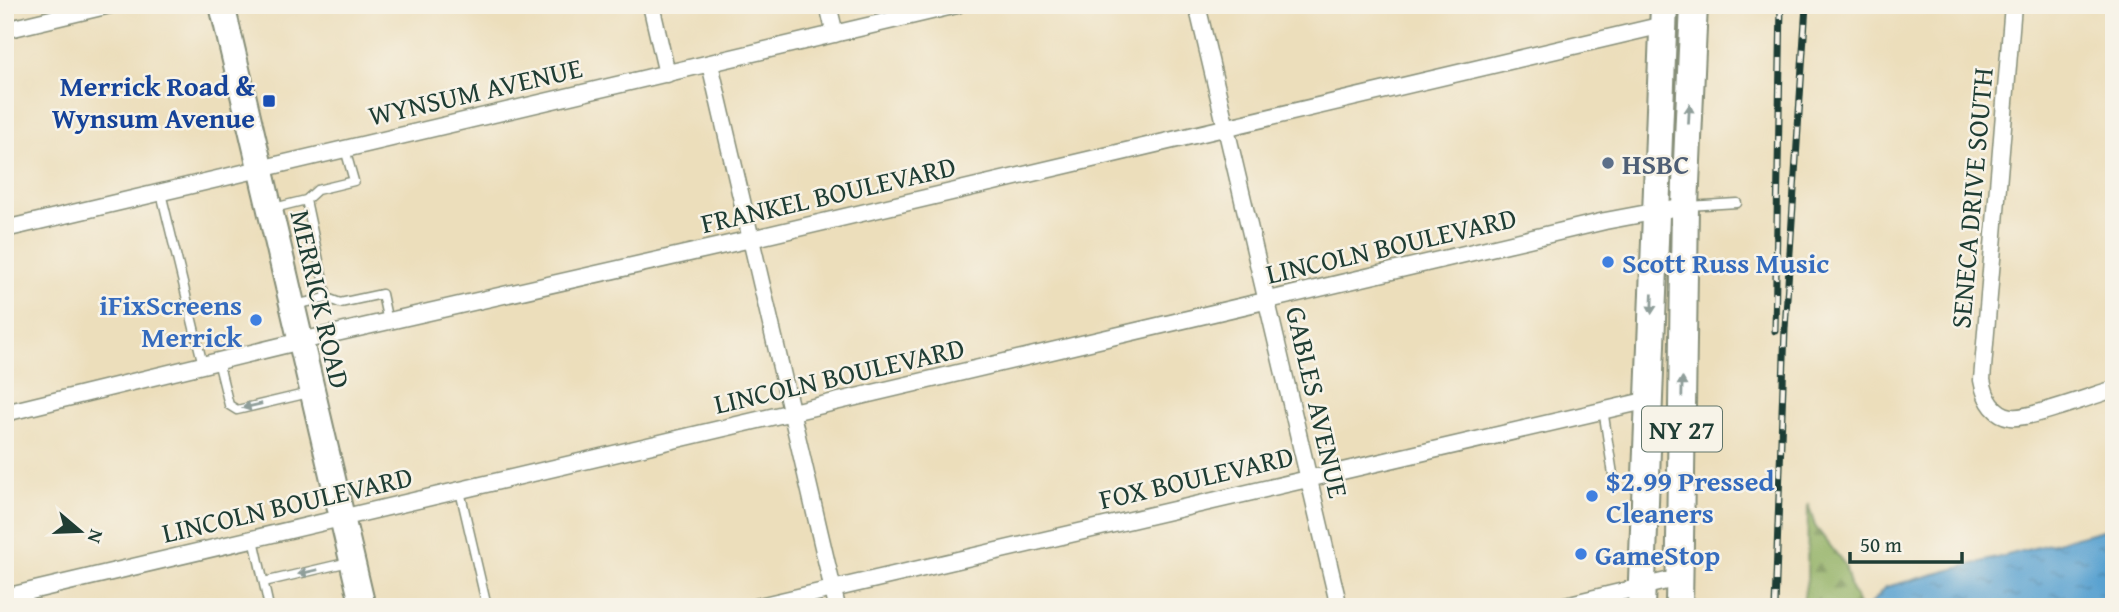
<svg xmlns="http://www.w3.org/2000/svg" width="2119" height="612" viewBox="0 0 2119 612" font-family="'Gentium Book Plus',serif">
<defs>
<pattern id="forest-firs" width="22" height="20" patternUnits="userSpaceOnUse" patternTransform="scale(1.75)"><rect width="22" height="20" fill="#91b064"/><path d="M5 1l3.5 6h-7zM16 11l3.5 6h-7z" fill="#769053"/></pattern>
<pattern id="water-ripples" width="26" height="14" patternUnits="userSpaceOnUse" patternTransform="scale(1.75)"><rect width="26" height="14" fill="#59a1d0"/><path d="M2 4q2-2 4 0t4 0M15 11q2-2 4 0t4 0" fill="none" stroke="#4984aa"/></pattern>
</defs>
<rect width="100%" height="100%" fill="#f7f3e8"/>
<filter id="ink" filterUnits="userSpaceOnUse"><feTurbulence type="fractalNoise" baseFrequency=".0143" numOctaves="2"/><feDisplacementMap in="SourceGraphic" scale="14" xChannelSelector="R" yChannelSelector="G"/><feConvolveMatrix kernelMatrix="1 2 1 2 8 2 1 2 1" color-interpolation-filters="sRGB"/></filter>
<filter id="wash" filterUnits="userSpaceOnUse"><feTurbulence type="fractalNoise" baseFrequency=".00686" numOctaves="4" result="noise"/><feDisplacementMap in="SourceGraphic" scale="28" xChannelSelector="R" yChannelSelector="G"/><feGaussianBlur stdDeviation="1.57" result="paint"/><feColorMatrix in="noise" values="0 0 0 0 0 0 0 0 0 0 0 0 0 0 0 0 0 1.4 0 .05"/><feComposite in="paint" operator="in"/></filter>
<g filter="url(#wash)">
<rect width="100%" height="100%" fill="#ecdebb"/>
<path fill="url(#forest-firs)" stroke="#58764c" stroke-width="2" d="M1808,504L1815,526L1845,565L1851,589L1860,607H1802L1807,579Z"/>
<path fill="url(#water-ripples)" stroke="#3c6f82" stroke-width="2" d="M2114,527V607H1868L1886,587Z"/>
</g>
<g filter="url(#ink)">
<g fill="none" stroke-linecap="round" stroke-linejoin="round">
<g stroke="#868e78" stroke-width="11">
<path id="service" d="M161,193L203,365
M1688,206L1737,203
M274,208L306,200L317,190L354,181L345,149
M327,298L340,303L382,294L388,322
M294,305L327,298L306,200
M218,361L229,405L237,410L309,393
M1603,409L1614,481
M460,491L487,607
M254,539L269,607
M264,582L349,562"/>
</g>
<g stroke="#868e78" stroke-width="19">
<path id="minor" d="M651,5L667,74
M828,5L835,34
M1197,5L1339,607
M2013,5L1982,380C1985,397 1992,414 2011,417C2028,420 2094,395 2114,389
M5,30L110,5
M710,64L837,607
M5,229L957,5
M5,413L301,341L751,239L1663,25
M5,597L1605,221L1685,206
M755,607L1649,400
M1557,607L1679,578"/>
</g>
<g stroke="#868e78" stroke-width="28">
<path id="primary" d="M222,5L363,607"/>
</g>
<g stroke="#868e78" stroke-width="30">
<path id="trunk" d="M1641,607L1664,5
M1679,607L1685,206L1694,5"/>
</g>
<use href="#service" stroke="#fff" stroke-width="8"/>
<use href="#minor" stroke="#fff" stroke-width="16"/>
<use href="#primary" stroke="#fff" stroke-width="24"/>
<use href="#trunk" stroke="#fff" stroke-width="26"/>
<g stroke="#1f3d34" stroke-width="7">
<path id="rail" d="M1775,331L1781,5
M1775,607L1785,329L1806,5"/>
</g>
<use href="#rail" stroke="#f7f3e8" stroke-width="4.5" stroke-dasharray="13" stroke-linecap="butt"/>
</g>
<defs><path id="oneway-solid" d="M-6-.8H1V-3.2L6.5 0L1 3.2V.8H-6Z" transform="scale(1.75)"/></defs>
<g fill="#8f9e9a">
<use href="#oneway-solid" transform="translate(1689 114) rotate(-87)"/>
<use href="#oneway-solid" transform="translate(1652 304) rotate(92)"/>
<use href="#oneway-solid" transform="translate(1682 387) rotate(-89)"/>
<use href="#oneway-solid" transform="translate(252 406) rotate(167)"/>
<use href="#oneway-solid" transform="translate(308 572) rotate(167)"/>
</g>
</g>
<rect fill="#1a4fb4" stroke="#f7f3e8" stroke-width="2.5" x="262" y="94" width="14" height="14" rx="3.5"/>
<circle fill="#5c6f8a" stroke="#f7f3e8" stroke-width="2.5" cx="1608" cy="163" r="7"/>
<g fill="#3f7fe0" stroke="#f7f3e8" stroke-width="2.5">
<circle cx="1608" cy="262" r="7"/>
<circle cx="256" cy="320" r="7"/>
<circle cx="1592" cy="496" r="7"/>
<circle cx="1581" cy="554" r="7"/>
</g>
<g text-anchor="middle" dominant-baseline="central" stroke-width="5" stroke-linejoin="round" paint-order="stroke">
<rect fill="#f7f3e8" stroke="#60746a" stroke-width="2" x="1642" y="406.5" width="80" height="45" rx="5"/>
<g font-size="26" font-weight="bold" fill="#1f3d34">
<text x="1682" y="429">NY 27</text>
</g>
<g font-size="28" font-weight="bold" fill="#164399" stroke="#f7f3e8" text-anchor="end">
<text x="255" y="85">Merrick Road &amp;<tspan x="255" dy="32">Wynsum Avenue</tspan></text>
</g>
<g font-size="28" fill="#1f3d34" stroke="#f7f3e8">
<text transform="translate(475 91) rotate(-13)">WYNSUM AVENUE</text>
<text transform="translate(828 194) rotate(-13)">FRANKEL BOULEVARD</text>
<text transform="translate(1971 198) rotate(-85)">SENECA DRIVE SOUTH</text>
<text transform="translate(1391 245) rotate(-13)">LINCOLN BOULEVARD</text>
<text transform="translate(321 299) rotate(77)">MERRICK ROAD</text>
<text transform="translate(839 375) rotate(-13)">LINCOLN BOULEVARD</text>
<text transform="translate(1318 402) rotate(77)">GABLES AVENUE</text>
<text transform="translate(1196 477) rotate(-13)">FOX BOULEVARD</text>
<text transform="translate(287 504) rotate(-13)">LINCOLN BOULEVARD</text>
</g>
<g font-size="28" font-weight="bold" fill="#4e5e75" stroke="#f7f3e8" text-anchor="start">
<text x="1622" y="163">HSBC</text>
</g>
<g font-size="28" font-weight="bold" fill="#366cbe" stroke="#f7f3e8" text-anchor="start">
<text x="1622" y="262">Scott Russ Music</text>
<text x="242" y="304" text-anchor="end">iFixScreens<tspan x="242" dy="32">Merrick</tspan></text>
<text x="1606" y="480">$2.99 Pressed<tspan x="1606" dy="32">Cleaners</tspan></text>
<text x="1595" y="554">GameStop</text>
</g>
</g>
<rect width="2119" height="612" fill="none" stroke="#f7f3e8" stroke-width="28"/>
<g transform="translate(80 531) rotate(109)" stroke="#f7f3e8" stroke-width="5" paint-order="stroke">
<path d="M0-5L12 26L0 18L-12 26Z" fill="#1f3d34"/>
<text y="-10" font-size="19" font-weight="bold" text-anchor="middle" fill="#1f3d34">N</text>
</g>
<path d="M1850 552v10h112v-10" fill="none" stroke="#1f3d34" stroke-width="3.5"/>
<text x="1860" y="552" font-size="21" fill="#1f3d34" stroke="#f7f3e8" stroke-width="5" paint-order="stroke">50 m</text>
</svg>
